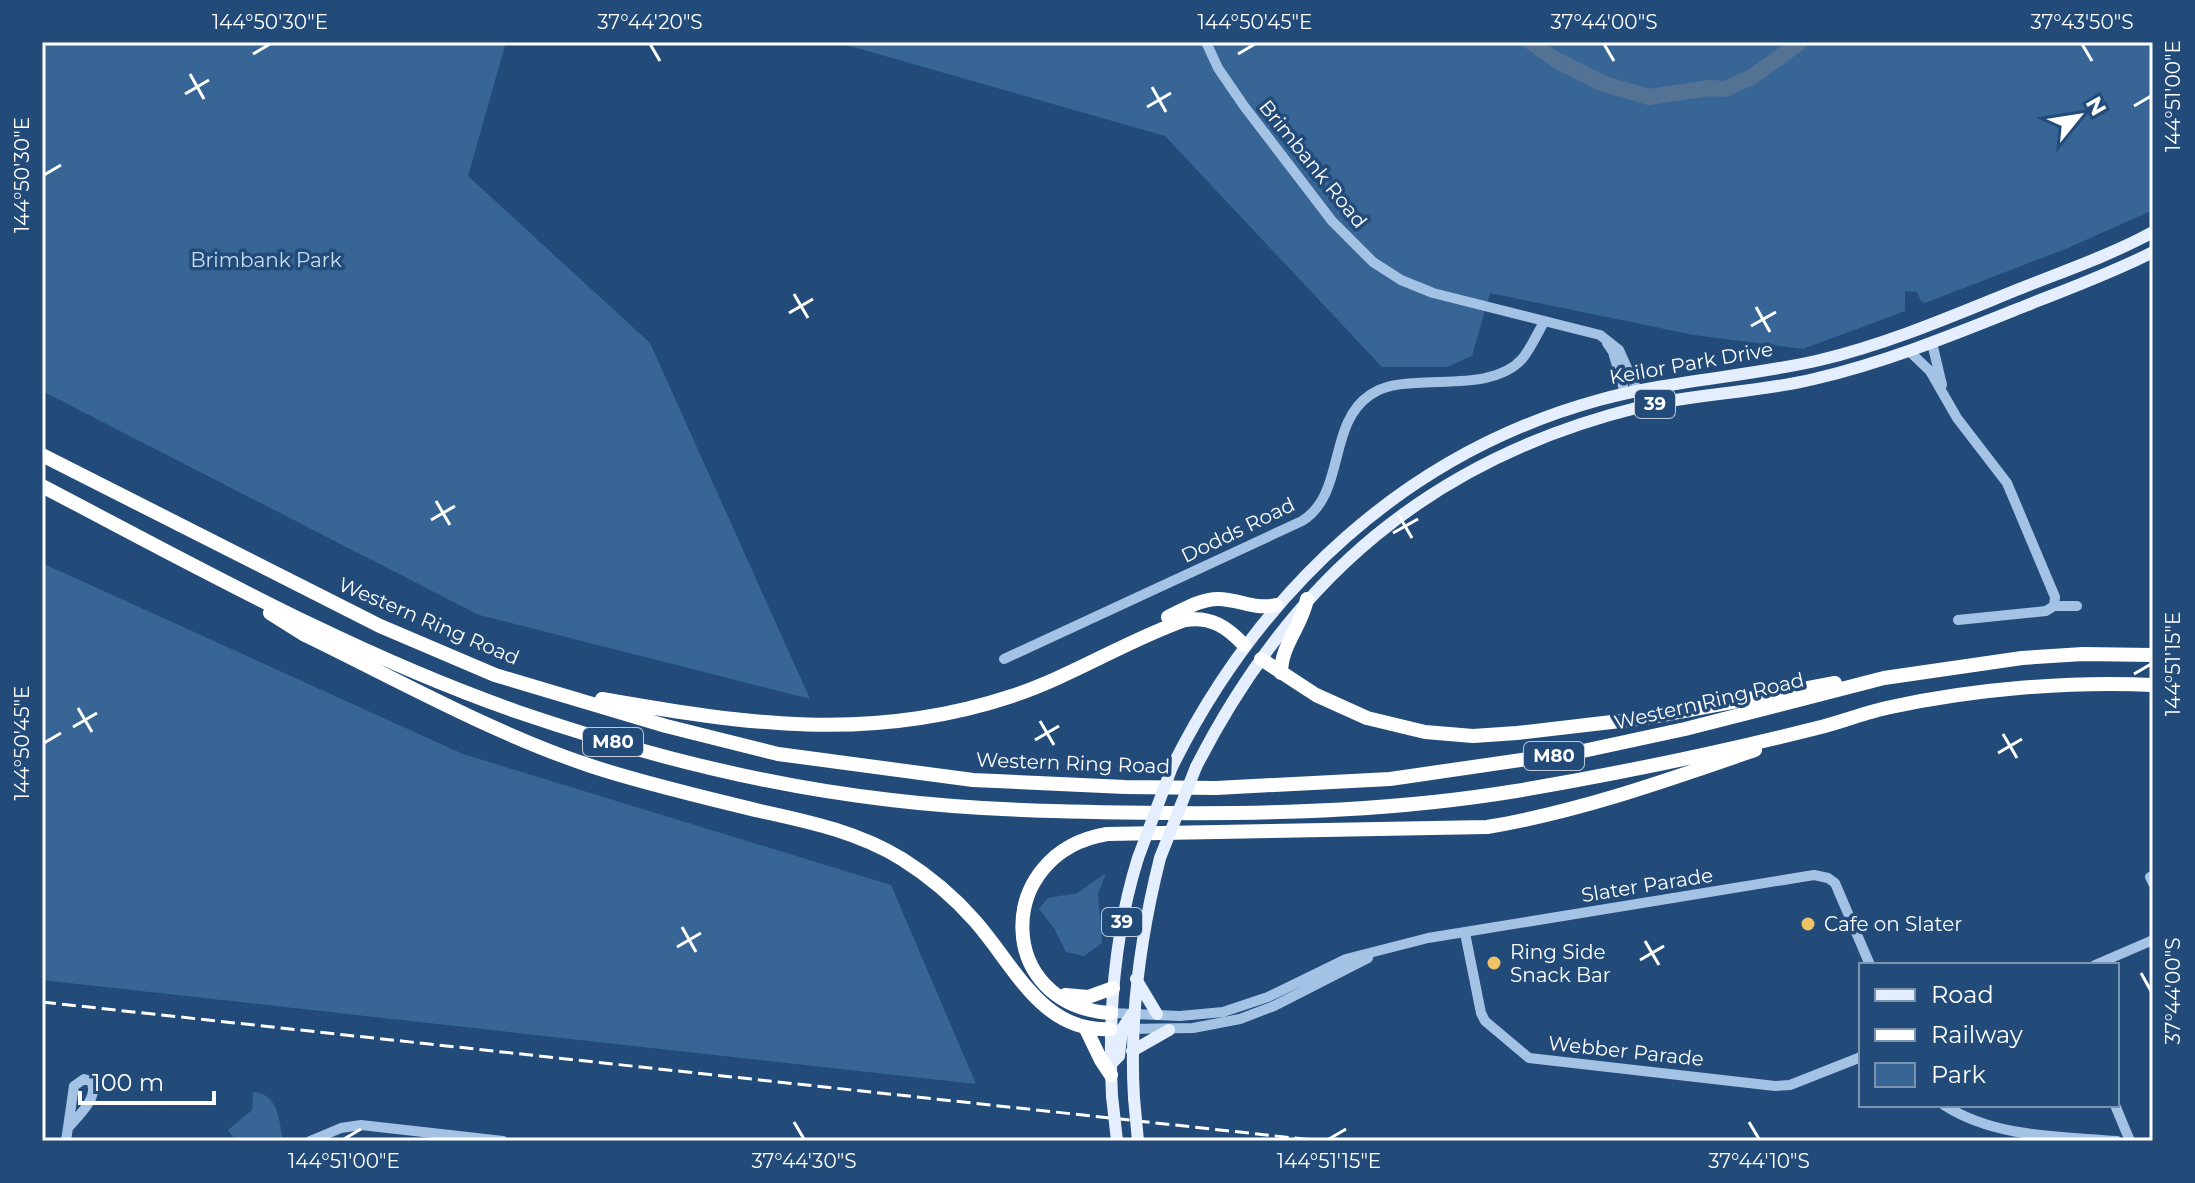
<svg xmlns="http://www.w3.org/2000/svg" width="2195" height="1183" viewBox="0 0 2195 1183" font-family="Montserrat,sans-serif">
<rect width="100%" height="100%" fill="#224b79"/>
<path fill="#366596" d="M42,42H506L468,176L650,343L810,699L479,615L42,391Z
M836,42H2153V210L2068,248L1925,303L1921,301L1917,292L1905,291V311L1803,349L1694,335L1490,293L1472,356L1447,367H1382L1165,136Z
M42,563L463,754L891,885L976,1084L42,980Z
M1106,873L1098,894L1102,943L1084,956L1066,952L1054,928L1039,909L1048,898L1077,893Z
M253,1092C279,1094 279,1121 283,1141H236L228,1130L252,1110Z"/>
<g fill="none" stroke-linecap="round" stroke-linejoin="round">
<path stroke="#547294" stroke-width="16" d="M1531,42L1556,60L1604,84L1649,97L1709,88L1725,89L1752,77L1800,42"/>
<path stroke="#a4c3e4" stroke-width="10" d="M1206,42L1218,68L1244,106L1332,221L1373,262L1401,280L1433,293L1600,335L1619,350L1637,390
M1607,343L1613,352L1625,393
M1932,343L1942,385
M1909,351L1930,371L1957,418L2007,483L2055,597L2054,606L2046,611L1958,620
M2054,606H2077
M1004,659L1302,521C1346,494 1327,424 1370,395C1385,385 1399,384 1416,383C1449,380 1498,386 1522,359C1531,348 1537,334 1544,322
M2150,877L2153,883
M1465,933L1481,1013L1485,1021L1529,1058L1775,1086L1790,1085L1861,1057
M2095,965L2153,940
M1111,1013L1180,1016L1223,1012L1268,997L1346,959L1428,938L1814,875L1828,878L1835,883L1870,965
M1127,1029L1193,1028L1240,1019L1274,1006L1368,958
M1944,1105C1995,1138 2058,1136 2117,1141
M2115,1105L2130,1141
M66,1141L74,1086L84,1079L91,1081C100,1097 78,1116 68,1128
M310,1141L341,1128L361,1125L503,1141"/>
<path stroke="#e4eefc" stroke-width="12" d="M1172,767C1260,590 1406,453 1599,400C1672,380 1747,377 1820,360C1887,344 1950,317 2014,291C2061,272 2109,256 2153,232
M1196,767C1292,578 1432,458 1640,407C1697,393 1757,393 1814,379C1887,362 1955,334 2025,306C2068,289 2112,273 2153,252
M1136,979L1157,1014
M1132,1051L1169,1030
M1110,1065L1119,1056L1122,1029L1133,1013
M1112,1096C1108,1016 1114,935 1138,858
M1134,1098C1129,1016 1140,938 1160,858"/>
<path stroke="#fff" stroke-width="14" d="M42,455L380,626L495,675L666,726L778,754L973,780L1125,787L1216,788L1390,779L1583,751L1685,729L1884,678L2022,658L2083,654L2153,655
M42,486C197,567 352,654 518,712C638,753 765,786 891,800C983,811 1074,812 1165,813C1282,814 1400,810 1516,791C1616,774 1718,753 1817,728C1842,722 1866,712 1891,707C1973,689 2069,681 2153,685
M270,613L305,635C398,680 492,733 591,766C646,784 703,797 760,811C810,822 858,832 902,859C929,876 954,897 975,921C1014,965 1042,1033 1110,1029
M1168,617C1183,610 1200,599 1218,599C1239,599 1254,610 1276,605
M1261,659L1316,695L1367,718L1425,732L1473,736L1517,733L1646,718L1835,683
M1281,673C1281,645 1302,626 1307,599
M602,699C745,724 870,743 1012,696C1072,676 1126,641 1185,620C1211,616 1227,627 1244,645
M1065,995L1088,997L1113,988
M1111,1013C994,1006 993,853 1107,834L1487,827C1578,812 1668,780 1755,750
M1085,1027L1101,1060L1111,1075"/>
<path stroke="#fff" stroke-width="3" stroke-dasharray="14 6" stroke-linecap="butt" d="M42,1002L1322,1141"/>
<path stroke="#e4eefc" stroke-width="12" d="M1138,858L1172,767
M1160,858L1196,767
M1112,1096L1117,1141
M1134,1098L1138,1141"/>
</g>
<path fill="none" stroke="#fff" stroke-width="3" d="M650,44L660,61M1604,44L1614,61M2082,44L2092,61M253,54L270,44M1238,54L1255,44M190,74L204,99M1152,87L1166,112M185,94L209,80M2134,106L2151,96M1147,107L1171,93M44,175L61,165M794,294L808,318M1756,307L1770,332M789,313L813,299M1751,326L1776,312M436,501L450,525M1398,514L1412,538M431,520L455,506M1393,533L1418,519M2134,674L2151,664M78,708L92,732M1040,721L1054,745M73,727L97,713M2003,734L2017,758M1035,740L1059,726M44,743L61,733M1998,753L2022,739M682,927L696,952M1645,941L1659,965M677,947L701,933M1640,960L1664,946M2141,973L2151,991M794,1122L804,1139M1749,1122L1759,1139M344,1139L361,1129M1329,1139L1346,1129"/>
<g fill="#f0c366" stroke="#224b79" stroke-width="3">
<circle cx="1808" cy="924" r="8"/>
<circle cx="1494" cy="963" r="8"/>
</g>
<g text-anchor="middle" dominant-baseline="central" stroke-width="7" stroke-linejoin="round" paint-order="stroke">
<g fill="#224b79" stroke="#bdc9d7" stroke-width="2">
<rect x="1635" y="390" width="40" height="28" rx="6"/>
<rect x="583" y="728" width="60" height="28" rx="6"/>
<rect x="1524" y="742" width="60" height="28" rx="6"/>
<rect x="1102" y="908" width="40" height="28" rx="6"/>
</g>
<g font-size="18" font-weight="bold" fill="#fff">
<text x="1655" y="404">39</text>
<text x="613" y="742">M80</text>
<text x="1554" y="756">M80</text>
<text x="1122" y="922">39</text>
</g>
<g font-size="20" fill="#fff" stroke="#224b79">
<text transform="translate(1313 164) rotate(51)">Brimbank Road</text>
<text transform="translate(1691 363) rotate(-10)">Keilor Park Drive</text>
<text transform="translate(1238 530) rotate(-26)">Dodds Road</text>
<text transform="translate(429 621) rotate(23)">Western Ring Road</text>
<text transform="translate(1709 701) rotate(-13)">Western Ring Road</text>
<text transform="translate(1073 763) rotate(2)">Western Ring Road</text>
<text transform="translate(1647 885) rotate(-9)">Slater Parade</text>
<text transform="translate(1626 1051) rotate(6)">Webber Parade</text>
</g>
<g font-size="20" fill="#c6ddf3" stroke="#224b79">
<text x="266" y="260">Brimbank Park</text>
</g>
<g font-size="20" fill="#fff" stroke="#224b79" text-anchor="start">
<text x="1824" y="924">Cafe on Slater</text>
<text x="1510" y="952">Ring Side<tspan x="1510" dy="23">Snack Bar</tspan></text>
</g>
</g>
<rect width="2195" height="1183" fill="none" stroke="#224b79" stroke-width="88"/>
<rect x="1859" y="963" width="260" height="144" fill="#224b79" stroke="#7a93af" stroke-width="2"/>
<rect x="1875" y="989" width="40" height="12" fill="#e4eefc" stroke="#7a93af" stroke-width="2"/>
<text x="1931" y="1003" font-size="24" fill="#ffffff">Road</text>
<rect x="1875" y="1029" width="40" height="12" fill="#ffffff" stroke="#7a93af" stroke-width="2"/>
<text x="1931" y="1043" font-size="24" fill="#ffffff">Railway</text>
<rect x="1875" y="1063" width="40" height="24" fill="#366596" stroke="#7a93af" stroke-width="2"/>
<text x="1931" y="1083" font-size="24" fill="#ffffff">Park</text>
<g transform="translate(2079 116) rotate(60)" stroke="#224b79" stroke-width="6" paint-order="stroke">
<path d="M0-6L14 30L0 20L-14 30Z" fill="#ffffff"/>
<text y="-12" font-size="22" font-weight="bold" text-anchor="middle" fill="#ffffff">N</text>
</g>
<path d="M80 1091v12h134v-12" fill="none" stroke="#ffffff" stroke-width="4"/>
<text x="92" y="1091" font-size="24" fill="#ffffff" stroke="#224b79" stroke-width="6" paint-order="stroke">100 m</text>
<rect x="44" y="44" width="2107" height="1095" fill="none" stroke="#fff" stroke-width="3"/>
<g font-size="20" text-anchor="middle" fill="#fff">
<text x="270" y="29">144°50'30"E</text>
<text x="650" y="29">37°44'20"S</text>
<text x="1255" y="29">144°50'45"E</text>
<text x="1604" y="29">37°44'00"S</text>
<text x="2082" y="29">37°43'50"S</text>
<text transform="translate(2173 96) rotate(-90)" y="7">144°51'00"E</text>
<text transform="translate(22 175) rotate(-90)" y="7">144°50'30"E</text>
<text transform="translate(2173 664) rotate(-90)" y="7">144°51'15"E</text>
<text transform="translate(22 743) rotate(-90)" y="7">144°50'45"E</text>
<text transform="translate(2173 991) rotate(-90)" y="7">37°44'00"S</text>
<text x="344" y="1168">144°51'00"E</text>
<text x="804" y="1168">37°44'30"S</text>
<text x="1329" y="1168">144°51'15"E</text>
<text x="1759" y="1168">37°44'10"S</text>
</g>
</svg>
